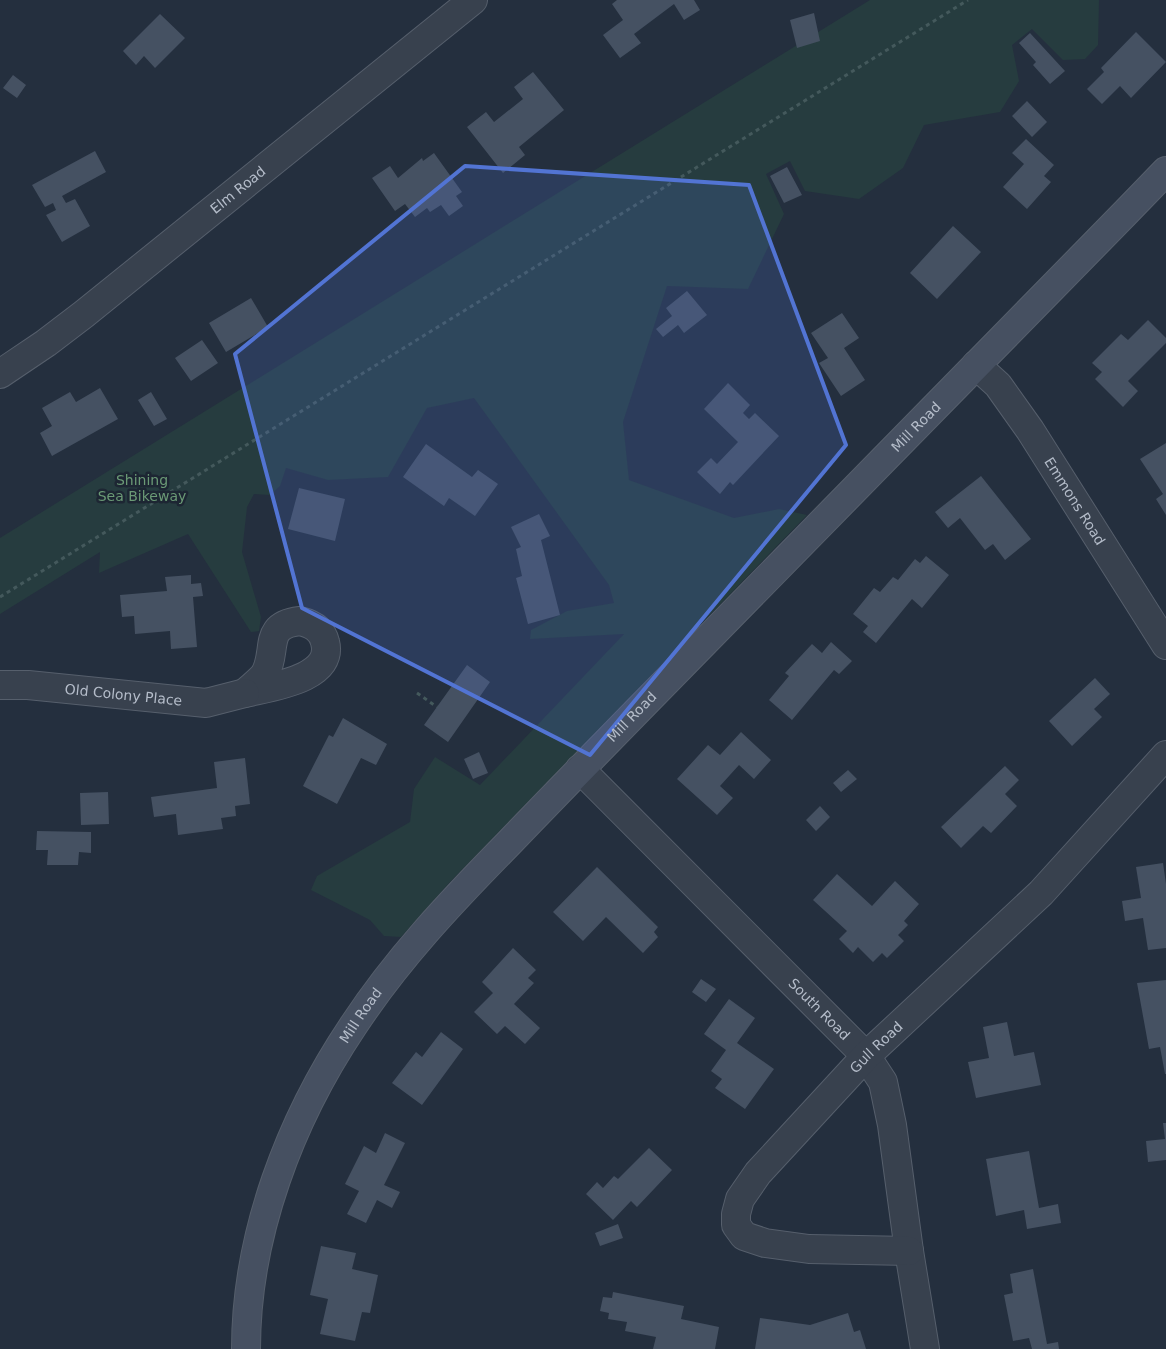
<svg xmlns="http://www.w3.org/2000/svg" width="1166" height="1349" viewBox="0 0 1166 1349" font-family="'DejaVu Sans',sans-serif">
<rect width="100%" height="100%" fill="#242f3e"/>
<path fill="#263c3f" d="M870,0H1099L1098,45L1085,59L1063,60L1032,29L1012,45L1019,81L1000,112L924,125L903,168L859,199L805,191L790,161L766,174L784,214L748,289L667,286L623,422L629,480L734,518L779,509L807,515L449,883L401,937L384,936L370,920L311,890L317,876L410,822L414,789L435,757L480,785L624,634L530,639L531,630L567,611L614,603L609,585L474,398L427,408L388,477L328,480L286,468L280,486L270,495L254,494L247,507L242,552L261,617L259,631L251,632L188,534L99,573L100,552L0,614V538Z"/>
<path fill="#455162" d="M617,0H694L700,10L684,20L674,4L634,34L641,43L620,58L603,35L623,20L612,4Z
M814,13L820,41L797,48L790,20Z
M160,14L185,38L155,68L144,56L136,65L123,51Z
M1136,32L1166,62L1131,98L1120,86L1102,104L1087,89L1104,72L1101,68Z
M1030,33L1065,71L1050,84L1033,65L1036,62L1019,43Z
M533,72L564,110L519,147L525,155L503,173L467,127L486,112L494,122L523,99L514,87Z
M13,75L26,85L17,98L3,88Z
M1027,101L1047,122L1032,137L1012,116Z
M1026,139L1054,165L1044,176L1051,182L1027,209L1003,187L1024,164L1012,153Z
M95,151L106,172L62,196L66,203L75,199L90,226L62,242L46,215L56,210L53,203L45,207L32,185Z
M434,153L462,192L456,196L463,206L449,216L441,205L430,212L427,208L415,217L405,204L395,211L372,178L390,166L398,178L422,158L423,161Z
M787,167L802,195L784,203L770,176Z
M953,226L981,252L937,299L910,273Z
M687,291L707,315L684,333L678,325L663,337L656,329L672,316L666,308Z
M251,298L268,327L226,352L209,323Z
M842,313L859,338L844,348L865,380L841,396L819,363L828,358L811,333Z
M1148,320L1166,338V343L1128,381L1138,391L1123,407L1095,379L1102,372L1092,363L1121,334L1128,340Z
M202,340L218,363L191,381L175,358Z
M728,383L750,405L743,413L749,419L755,413L779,436L733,485L730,482L720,494L697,472L711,458L717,464L738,442L704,409Z
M100,388L118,419L52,456L40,433L52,426L42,408L70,392L76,402Z
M151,392L167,419L154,426L138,400Z
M1166,443V515L1156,499L1163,494L1140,459Z
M426,444L472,477L478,470L498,484L475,516L449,498L444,506L403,477Z
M981,476L1031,539L1005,560L993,544L985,550L960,518L948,528L935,512Z
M299,488L345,499L335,541L288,529Z
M539,514L550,536L541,540L560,615L528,624L516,578L522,576L516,549L521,547L511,527Z
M926,556L949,575L922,608L912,599L876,643L863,632L868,626L853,614L874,588L880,592L893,577L898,580L915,559L920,563Z
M191,575V584L201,583L203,596L193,597L197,647L171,649L170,631L135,634L134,616L122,617L120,595L167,591L165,577Z
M831,642L852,661L839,674L834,670L792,720L769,700L789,676L785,673L812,644L822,653Z
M467,665L490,682L448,742L424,725Z
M1095,678L1110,694L1094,709L1102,717L1072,746L1049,721Z
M343,718L387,744L376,765L361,758L337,804L303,786L329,735L333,737Z
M741,732L771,760L754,779L739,765L720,786L733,798L717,815L677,779L708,745L720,755Z
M479,752L488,773L473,779L464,759Z
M245,758L250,804L235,806L236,816L221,818L223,829L178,835L176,814L154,817L151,797L217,788L214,762Z
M1005,766L1019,780L1005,794L1017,806L991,833L983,826L961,848L941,827Z
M848,770L857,779L841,792L833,783Z
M108,792L109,824L81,825L80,793Z
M820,806L830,817L816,831L806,820Z
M37,831L91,832V853L79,852L78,865H47L48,850H36Z
M1163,863L1166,884V948L1148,950L1143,918L1125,921L1122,901L1141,898L1136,867Z
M597,867L658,927L654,932L658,937L643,953L606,917L583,941L553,912Z
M837,874L872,906L895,881L919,904L904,921L908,925L898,935L904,941L887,958L882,953L873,962L858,947L853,953L839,939L847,931L813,900Z
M513,948L536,970L528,978L534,983L514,1004L540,1028L525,1044L505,1026L497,1034L474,1012L493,993L482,982Z
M701,979L716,989L706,1002L692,992Z
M1166,980V1074H1165L1160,1047L1149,1049L1137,983Z
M729,999L755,1018L737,1043L774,1069L745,1109L715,1088L722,1079L711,1071L726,1050L704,1034Z
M1007,1022L1014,1056L1034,1052L1041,1085L976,1098L968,1062L989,1058L983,1027Z
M441,1032L463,1049L422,1105L392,1083L416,1052L422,1057Z
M1163,1123H1166V1160L1148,1162L1146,1141L1165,1139Z
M385,1133L405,1143L384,1185L400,1192L392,1208L377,1200L366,1223L347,1214L359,1191L345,1184L364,1146L376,1153Z
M649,1148L672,1170L637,1207L631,1201L613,1220L586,1194L597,1182L603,1188L614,1176L618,1179Z
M1029,1151L1039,1208L1058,1204L1061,1223L1027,1229L1024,1210L996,1216L986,1159Z
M618,1224L623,1238L600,1246L595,1233Z
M321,1246L356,1253L352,1269L378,1275L370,1313L362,1312L355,1341L320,1334L328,1299L310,1295Z
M1033,1269L1047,1344L1058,1342L1059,1349H1032L1029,1338L1013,1341L1004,1295L1013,1293L1010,1274Z
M613,1292L684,1306L681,1319L719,1327L715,1349H653L656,1337L625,1331L627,1322L608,1319L609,1313L600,1311L603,1297L612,1298Z
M848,1313L854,1332L860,1330L866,1349H755L760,1318L810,1325Z"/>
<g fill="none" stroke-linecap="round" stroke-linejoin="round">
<g stroke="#565f6c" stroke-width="30">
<g id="street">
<path id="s1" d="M976,365L998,385L1030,430L1166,645"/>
<path id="s2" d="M0,374L46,343L84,314L473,0"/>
<path d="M300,621C312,624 322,629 325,642C335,679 270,687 245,693C251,687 260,681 265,674C278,650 262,625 300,621Z"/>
<path id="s3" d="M0,685H28L206,703L245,693"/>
<path id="s4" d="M580,769L866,1056L883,1082L892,1125L909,1251L925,1349"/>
<path id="s5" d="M909,1251L809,1249L765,1243L744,1236L736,1225V1214L740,1199L758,1173L866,1056L1041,893L1166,755"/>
</g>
</g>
<g stroke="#565f6c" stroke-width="30">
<g id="secondary">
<path id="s6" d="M246,1349C246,1235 290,1120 353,1026C397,959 451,902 507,845C553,797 599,750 646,702C819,524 994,349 1166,171"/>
</g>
</g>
<path stroke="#44595c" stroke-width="3" stroke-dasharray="4 4" stroke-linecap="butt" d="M0,597L968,0
M417,693L437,707"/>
<use href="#street" stroke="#38414e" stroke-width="28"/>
<use href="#secondary" stroke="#465061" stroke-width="28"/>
</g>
<path fill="#5274d3" fill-opacity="0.2" stroke="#5274d3" stroke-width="4" stroke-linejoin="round" d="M465,166L749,185L846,445L590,755L302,608L235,354Z"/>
<g text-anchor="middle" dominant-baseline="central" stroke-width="5" stroke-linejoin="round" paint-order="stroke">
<g font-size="14" fill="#b4bcc9" stroke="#1d2633">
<text stroke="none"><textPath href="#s2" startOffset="301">Elm Road</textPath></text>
<text stroke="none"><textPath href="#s6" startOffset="1168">Mill Road</textPath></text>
<text stroke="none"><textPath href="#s1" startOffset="169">Emmons Road</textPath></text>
<text stroke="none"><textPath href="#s3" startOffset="124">Old Colony Place</textPath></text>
<text stroke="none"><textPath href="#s6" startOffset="762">Mill Road</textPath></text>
<text stroke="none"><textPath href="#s4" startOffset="339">South Road</textPath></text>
<text stroke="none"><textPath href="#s6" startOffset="358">Mill Road</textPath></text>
<text stroke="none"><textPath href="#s5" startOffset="411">Gull Road</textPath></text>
</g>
<g font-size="14" fill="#6b9a76" stroke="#1d2633">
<text x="142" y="480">Shining<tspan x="142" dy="16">Sea Bikeway</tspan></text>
</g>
</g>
</svg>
